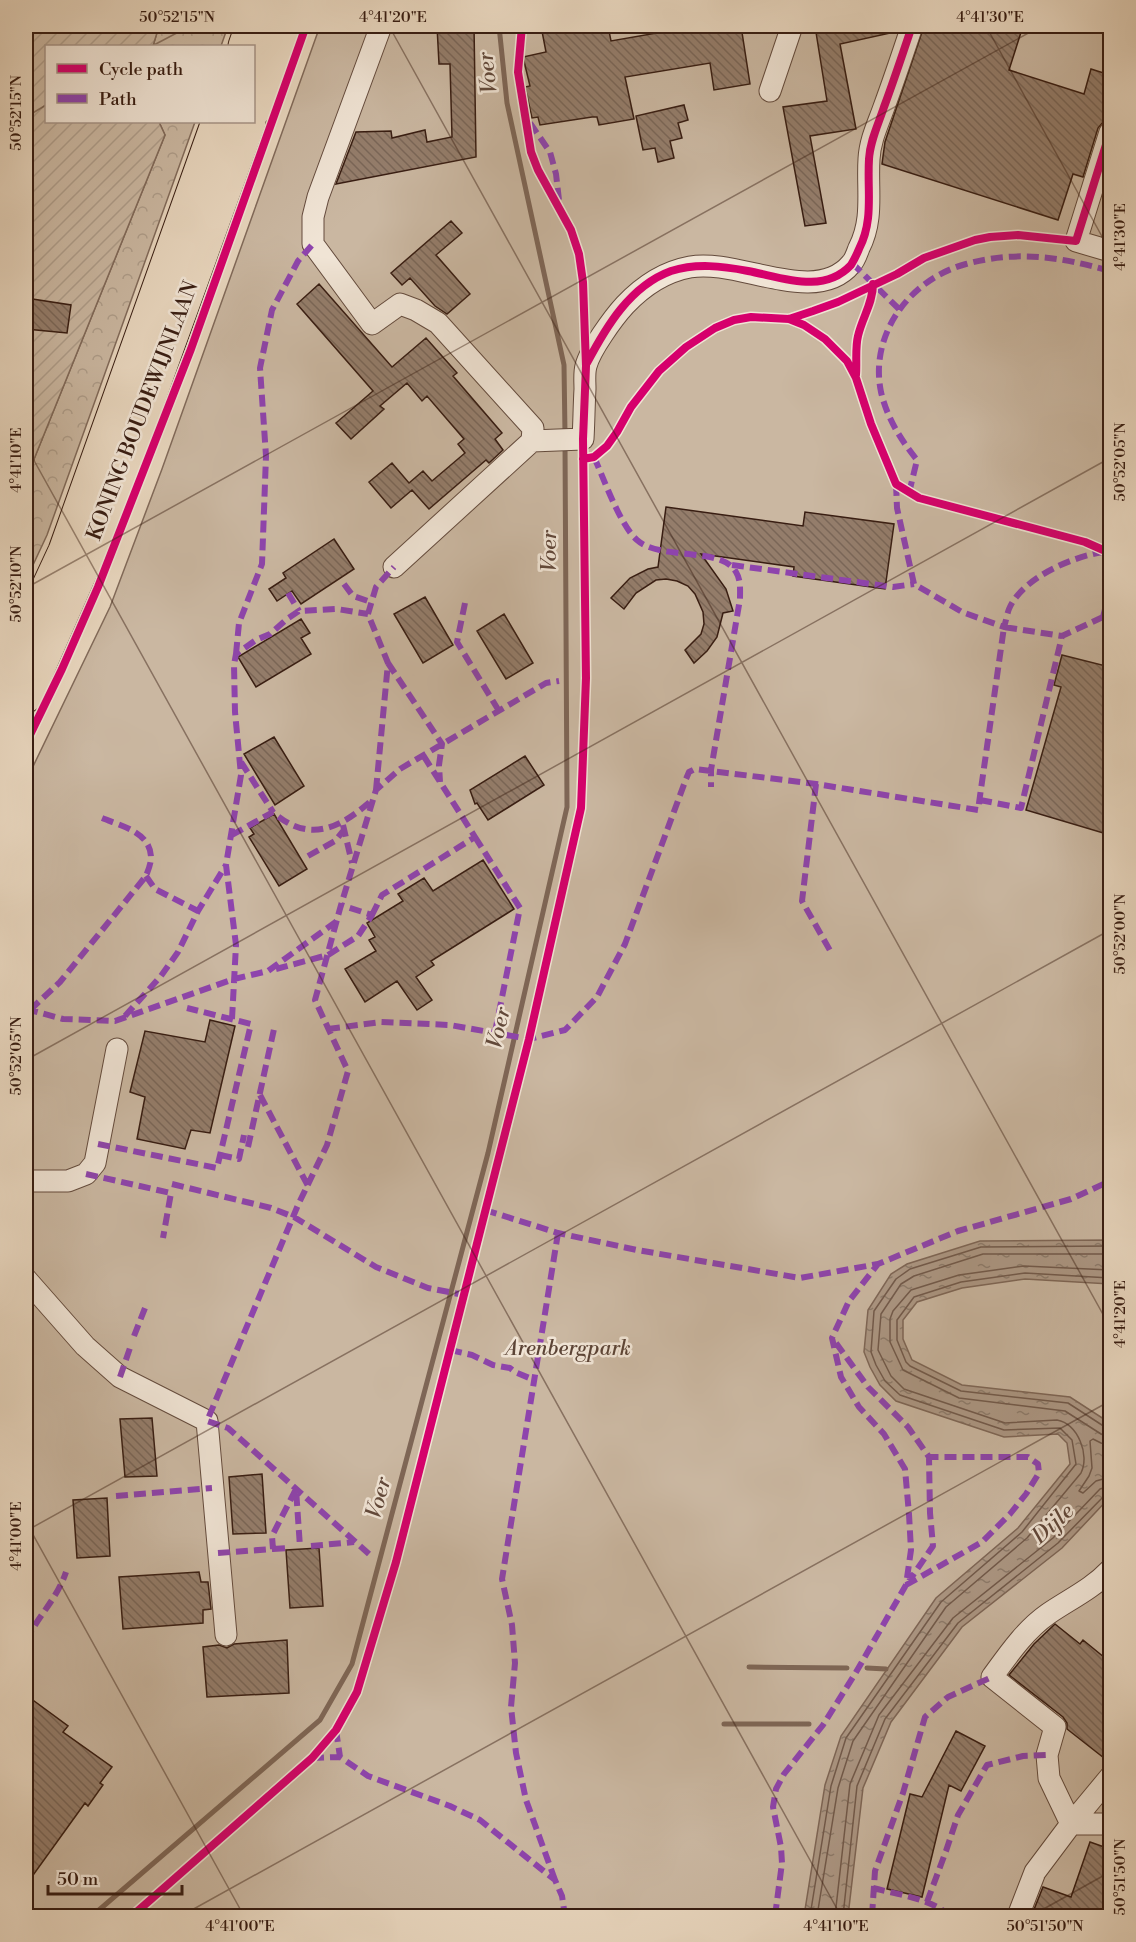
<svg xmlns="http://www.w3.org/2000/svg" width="1136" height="1942" viewBox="0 0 1136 1942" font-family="'Libre Bodoni',serif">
<defs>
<pattern id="forest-crowns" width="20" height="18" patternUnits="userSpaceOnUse" patternTransform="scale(1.5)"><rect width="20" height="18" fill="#cab7a1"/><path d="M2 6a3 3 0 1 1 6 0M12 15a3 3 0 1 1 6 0" fill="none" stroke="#ae9d8a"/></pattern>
<pattern id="garden-furrows" width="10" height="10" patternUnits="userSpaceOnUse" patternTransform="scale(1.5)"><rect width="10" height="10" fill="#cab7a1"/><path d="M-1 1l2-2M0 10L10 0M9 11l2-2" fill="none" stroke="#ae9d8a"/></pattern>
<pattern id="water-ripples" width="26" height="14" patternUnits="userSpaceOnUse" patternTransform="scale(1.5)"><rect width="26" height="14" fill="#ac9784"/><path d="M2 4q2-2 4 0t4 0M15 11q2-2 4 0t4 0" fill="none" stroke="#8d7b6b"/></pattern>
<pattern id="building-back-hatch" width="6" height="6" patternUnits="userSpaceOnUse" patternTransform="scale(1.5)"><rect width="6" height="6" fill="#947d6b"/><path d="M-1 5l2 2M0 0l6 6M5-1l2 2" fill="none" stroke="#7a6657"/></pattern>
</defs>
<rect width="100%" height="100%" fill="#e8d6be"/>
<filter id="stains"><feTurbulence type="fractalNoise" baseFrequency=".00333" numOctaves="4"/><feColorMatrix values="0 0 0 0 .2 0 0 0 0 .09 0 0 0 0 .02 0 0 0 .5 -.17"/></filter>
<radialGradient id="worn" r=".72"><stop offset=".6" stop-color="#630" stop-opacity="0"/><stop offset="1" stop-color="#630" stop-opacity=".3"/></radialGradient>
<path fill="url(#forest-crowns)" stroke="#816a5a" stroke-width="1.5" d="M159,26H228L221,46H153Z
M159,122H195L47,535L26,580V479L165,135Z"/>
<path fill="#cab7a1" stroke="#816a5a" stroke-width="1.5" d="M320,26H1110V1916H26V781L110,607L162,469Z"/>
<path fill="url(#garden-furrows)" stroke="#816a5a" stroke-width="1.5" d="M26,26H159L153,46H46V122H159L165,135L26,479Z"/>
<path fill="url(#water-ripples)" stroke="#7e6656" stroke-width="1.5" d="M1110,1240V1284L1025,1279L962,1288L917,1302L903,1320V1339L912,1360L962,1385L1070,1397L1110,1423V1497L1062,1548L962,1627L891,1722L863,1788L848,1916H804L825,1785L841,1736L936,1598L1018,1528L1070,1464L1067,1443L1058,1434L1004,1437L896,1401L880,1385L870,1367L864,1352L868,1310L891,1274L907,1264L980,1241Z"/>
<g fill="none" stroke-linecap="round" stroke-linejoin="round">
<path stroke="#725a4b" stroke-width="1.5" d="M1110,1270L1024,1266L959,1275L911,1290L893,1311L890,1319V1342L903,1370L959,1398L1065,1411L1101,1434L1110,1436
M1110,1278L1025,1273L961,1282L914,1297L897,1320V1340L906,1362L910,1366L961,1391L1068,1403L1105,1427L1110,1428
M1110,1445L1101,1443L1093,1439L1090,1441L1092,1468L1089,1476L1079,1491L1083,1493L1096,1481L1110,1477
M810,1916L831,1786L846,1738L941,1602L1022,1532L1076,1464L1072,1440L1060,1428L1004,1430L900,1395L885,1381L876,1365L871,1352L874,1311L896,1279L910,1269L981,1247L1110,1246
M817,1916L838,1788L853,1741L946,1607L1027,1538L1081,1473C1090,1455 1078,1424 1057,1420L1005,1423L904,1389L891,1376L878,1350L881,1314L901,1284L914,1276L983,1254H1110
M835,1916L850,1784L879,1715L953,1618L1053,1538L1100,1489L1110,1486
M843,1916L857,1786L885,1719L958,1623L1058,1543L1104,1496L1110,1494"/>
<path stroke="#7e6656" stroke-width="5" d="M499,26L507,103L564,365L565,434
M749,1667L847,1668
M867,1668L886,1669
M724,1724H809
M92,1916L320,1720L352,1664L488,1153L567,807L565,443"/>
</g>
<path fill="url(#building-back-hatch)" stroke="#381d12" stroke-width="1.5" d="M437,26H474L476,157L336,184L356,132L391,131L392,138L425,130L427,142L452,137L450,64H439Z
M541,26H608L611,41L697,26H741L750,84L714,90L710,63L625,77L634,119L599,125L597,117H592L540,125L538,117L532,118L525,87L530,86L523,57L546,52Z
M815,26H894L895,32L840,44L856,129L810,136L826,223L805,226L783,107L827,101Z
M924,26H1023L1009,70L1084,94L1091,69L1110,75V101L1104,121L1098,128L1083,177L1073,174L1058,220L882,164L885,142Z
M684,105L688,120L678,123L682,138L670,141L674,158L658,162L655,148L643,150L636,116Z
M451,221L462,233L436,255L470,294L447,314L435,306L410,278L402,285L391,273Z
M319,284L392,367L426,338L457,373L453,376L502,433L495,439L503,450L489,463L486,460L429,509L412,490L391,508L369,482L392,463L409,483L423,471L432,481L465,453L458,444L464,439L427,396L422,401L407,383L380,406L384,409L351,439L336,423L373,391L297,304Z
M26,298L71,305L67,333L26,329Z
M666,507L803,526L805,512L894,524L885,589L793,576L794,567L701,554L726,589L733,611L723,613L717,637L707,651L694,663L685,650L701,634L704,624L703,612L695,594L688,586L677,581L666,579L656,580L636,593L624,609L611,598L630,578L648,569L658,567Z
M334,539L354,569L301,604L292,591L277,601L269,589L286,578L283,573Z
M425,597L453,645L423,663L394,614Z
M504,614L533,663L506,679L477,631Z
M301,619L310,633L301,638L311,654L256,687L238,657Z
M1062,655L1110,667V835L1026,810L1061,687L1054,685Z
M274,737L304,786L275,805L244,754Z
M525,756L544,785L488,820L477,803L475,804L470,790Z
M274,814L307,869L279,886L249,837L254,834L250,828Z
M483,860L514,909L431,961L434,965L416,977L432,1000L417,1010L397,981L365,1002L345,969L376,951L369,940L375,937L367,923L403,901L398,894L424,878L433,891Z
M210,1020L235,1026L210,1133L191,1130L185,1149L137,1139L145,1097L130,1092L145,1031L205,1042Z
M152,1418L157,1476L125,1477L120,1419Z
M262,1474L266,1533L233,1534L229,1477Z
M107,1498L110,1556L77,1558L73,1500Z
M319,1548L323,1606L290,1608L286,1550Z
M199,1572L201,1582H208L211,1609L203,1610V1623L123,1629L119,1577Z
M1055,1624L1080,1644L1083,1640L1110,1662V1750L1104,1758L1067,1729V1723L1063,1717L1009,1675L1034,1644Z
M287,1640L289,1693L207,1697L203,1647L219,1645L227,1648L234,1644Z
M26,1695L68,1726L63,1732L112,1767L100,1783L103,1785L88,1806L85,1803L26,1885Z
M956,1731L985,1746L961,1791L949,1785L922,1897L887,1889L910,1794L922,1797Z
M1090,1842L1110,1849V1917H1031L1043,1887L1071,1897Z"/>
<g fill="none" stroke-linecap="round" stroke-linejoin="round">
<g stroke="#644b3d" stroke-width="23">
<path id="minor" d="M381,26L318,197L313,217V244L372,324L400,304L416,310L438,323L533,428L532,441
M770,91L792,26
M1110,132L1076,241L1110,251
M394,567L532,441L583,439C584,422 584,406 585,389C585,382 584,373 586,366C590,350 613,318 625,305C643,286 663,272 690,267C738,258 815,307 851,264C855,260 857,253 859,248C874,219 867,190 869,159C870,140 878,124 884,107C894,80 903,53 912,26
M26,1181H68L86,1174L95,1163L117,1049
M26,1279L85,1346L120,1377L207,1421L226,1635
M1110,1570C1092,1589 1070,1599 1048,1614C1025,1630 1008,1655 992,1677L1055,1727L1047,1755L1049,1778L1071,1824H1105L1110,1826
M1018,1916L1035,1872L1071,1824L1110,1777"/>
</g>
<g stroke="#381d12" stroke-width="35">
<path id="trunk" d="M245,46L252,26
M254,110L284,26
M26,635L65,551L218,122
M26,696L110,505L249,122"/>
</g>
<use href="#minor" stroke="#f0e4d5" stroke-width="21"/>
<use href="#trunk" stroke="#e8d6be" stroke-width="33"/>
<path stroke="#8e44ad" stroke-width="6" stroke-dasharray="12 6" stroke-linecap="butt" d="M530,123L550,152L556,174L559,200
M852,263L899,309
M594,457C604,479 620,525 637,540C660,561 721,546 736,572C741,580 740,590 740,599L711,770V787
M896,484L897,508L914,584L962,612L1004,627C1006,621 1007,614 1009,609C1022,578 1073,556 1104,552
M909,493L917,460C901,440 887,418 881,392C869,334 910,279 966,264C1017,250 1061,257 1110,271
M732,565L893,587L914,584
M344,584L353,596L371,602
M288,593L299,611
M465,603L457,642L499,711
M1103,617L1110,590
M236,654L239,623L262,564L266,456L260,368L272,310L298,261L313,244
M388,663L442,744L439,765L440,782
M241,762L273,812
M816,784L802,901L832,954
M376,790L388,663L368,614L376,587L394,567
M980,800L1021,808L1062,636L1103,617L1110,619
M343,825L352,863
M232,835L273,812C310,845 342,827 373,799
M475,837L520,908L495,1032
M308,856L335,841L343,831
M146,876L155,889L198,911
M372,915L382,895L475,837L423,755
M276,969L328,955L358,936L372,915L341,905
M30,1010L60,982L146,876C148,871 151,863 151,858C151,832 121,826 102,818
M26,1011L30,1010L63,1019L115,1021L234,979L268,971L337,921
M125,1016L161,976L178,952L198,911L226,865
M232,1019L236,945L226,865L241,775L235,712L234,665L236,654L256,640L270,634L287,619L299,611L337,609L368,614
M328,1029L381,1022L450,1025L529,1039L565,1030L597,997L625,944L686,779L689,772L695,769L816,784L978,810L1004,627L1062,636
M260,1095L308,1186
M98,1144L217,1168L251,1024L187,1008
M248,1147L274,1029
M220,1155L239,1159L244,1135
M86,1174L171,1193L163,1238
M172,1184L271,1208L294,1217L376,1267L428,1288L464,1295
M485,1210L558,1233L637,1250L800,1278L878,1264L958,1231L1071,1199L1110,1181
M134,1336L145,1308
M836,1343L868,1387L908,1427L929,1457L930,1513L933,1546L909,1581
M450,1350L472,1355L493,1365L510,1368L515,1372L534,1380
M120,1377L131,1345
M116,1496L212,1488
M311,1546L354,1542
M273,1549L289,1548
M218,1553L273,1549L272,1536L296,1489L300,1547
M369,1554L228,1428L207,1421L298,1205L327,1145L348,1071L315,1000L341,905L376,790L400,769L546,683L559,681
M906,1585L982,1542L1010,1514L1026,1494L1039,1473L1038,1464L1028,1457H929
M26,1641C38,1616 57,1599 66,1572
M336,1730L340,1757
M312,1758L340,1757L368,1776L450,1806L480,1820L555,1880L562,1896L565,1916
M555,1880L526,1800L516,1753L511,1707L515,1663L512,1625L502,1579L558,1233
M873,1888C899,1895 930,1898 950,1916
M927,1902L946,1851L958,1815L987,1765L1023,1756L1047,1755
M775,1916L782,1863L781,1847L773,1807L776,1789L784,1774L823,1725L855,1674L906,1585L911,1550L909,1514L905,1469L884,1434L859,1407L841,1377L832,1338L849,1301L878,1264
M872,1916L875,1871L903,1793L925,1717L948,1697L992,1677"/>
<g stroke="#f0e4d5" stroke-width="11">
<path id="cycleway" d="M789,319L804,325L825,339L847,361L856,378L871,424L896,484L919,498L1085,542L1110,553
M587,363C606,327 630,286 671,271C696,263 722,266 748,271C781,277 823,295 851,265C854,260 857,254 859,249C874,220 867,191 869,159C870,141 878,125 884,107C894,80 903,53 912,26
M856,375C857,363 855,348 858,336C862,318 873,303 873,284
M583,459L594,457L607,446L617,432L631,407L659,371L686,347L715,328L734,320L751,317L789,319L813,311L838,302L897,274L924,258L975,240L990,237L1018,235L1076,241L1110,132
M26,743L62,669L98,587L191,349L306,26
M132,1916L312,1758L336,1730L357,1692L396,1562L529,1039L581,808L586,678L583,439L586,366L583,282L579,254L571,230L538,170L531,152L518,72L522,26"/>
</g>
<use href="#cycleway" stroke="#d6006c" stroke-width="8"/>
</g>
<path fill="none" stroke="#381d12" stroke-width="1.5" stroke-opacity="0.45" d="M389,26L1110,1327M986,26L1110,251M152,46L190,26M26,117L46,105M26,446L841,1916M26,588L1041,26M26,1060L1110,458M26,1522L244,1916M26,1531L1110,930M181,1916L1110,1401M1031,1916L1110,1872"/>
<g text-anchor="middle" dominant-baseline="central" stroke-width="5" stroke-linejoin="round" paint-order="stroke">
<g font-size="21" fill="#381d12" stroke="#f0e4d5">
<text transform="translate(143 411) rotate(-69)">KONING BOUDEWIJNLAAN</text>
</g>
<g font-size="21" font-style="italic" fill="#5c4436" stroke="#f0e4d5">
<text x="568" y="1349">Arenbergpark</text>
</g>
<g font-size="22" font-style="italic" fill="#61483a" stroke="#f0e4d5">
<text transform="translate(488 73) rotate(-96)">Voer</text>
<text transform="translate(549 551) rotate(-90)">Voer</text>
<text transform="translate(499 1028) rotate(-77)">Voer</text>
<text transform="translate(379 1498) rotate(-75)">Voer</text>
<text transform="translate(1053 1524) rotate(-42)">Dijle</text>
</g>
</g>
<rect width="1136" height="1942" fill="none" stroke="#e8d6be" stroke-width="66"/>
<rect x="45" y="45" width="210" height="78" fill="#f0e4d5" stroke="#a69487" stroke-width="1.5"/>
<rect x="57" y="64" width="30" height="9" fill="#d6006c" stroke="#a69487" stroke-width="1.5"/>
<text x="99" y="75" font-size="18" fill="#381d12">Cycle path</text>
<rect x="57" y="94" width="30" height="9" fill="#8e44ad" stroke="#a69487" stroke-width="1.5"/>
<text x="99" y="105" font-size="18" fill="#381d12">Path</text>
<path d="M48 1885v9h134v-9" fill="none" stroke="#381d12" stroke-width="3"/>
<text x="57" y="1885" font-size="18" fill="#381d12" stroke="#f0e4d5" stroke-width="4.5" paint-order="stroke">50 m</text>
<rect x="33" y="33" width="1070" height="1876" fill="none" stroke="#381d12" stroke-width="2"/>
<g font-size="15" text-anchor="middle" fill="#381d12">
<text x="177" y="22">50°52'15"N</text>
<text x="393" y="22">4°41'20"E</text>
<text x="990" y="22">4°41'30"E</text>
<text transform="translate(16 113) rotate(-90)" y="5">50°52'15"N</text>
<text transform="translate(1120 237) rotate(-90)" y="5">4°41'30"E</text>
<text transform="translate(16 460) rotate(-90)" y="5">4°41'10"E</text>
<text transform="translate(1120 462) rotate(-90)" y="5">50°52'05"N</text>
<text transform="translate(16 584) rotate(-90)" y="5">50°52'10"N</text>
<text transform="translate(1120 934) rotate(-90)" y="5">50°52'00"N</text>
<text transform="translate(16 1056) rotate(-90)" y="5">50°52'05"N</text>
<text transform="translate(1120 1314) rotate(-90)" y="5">4°41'20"E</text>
<text transform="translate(16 1536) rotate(-90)" y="5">4°41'00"E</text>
<text transform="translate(1120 1877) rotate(-90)" y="5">50°51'50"N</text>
<text x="240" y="1931">4°41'00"E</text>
<text x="836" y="1931">4°41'10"E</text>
<text x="1045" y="1931">50°51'50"N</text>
</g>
<rect width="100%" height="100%" filter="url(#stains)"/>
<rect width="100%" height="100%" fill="url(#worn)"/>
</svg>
